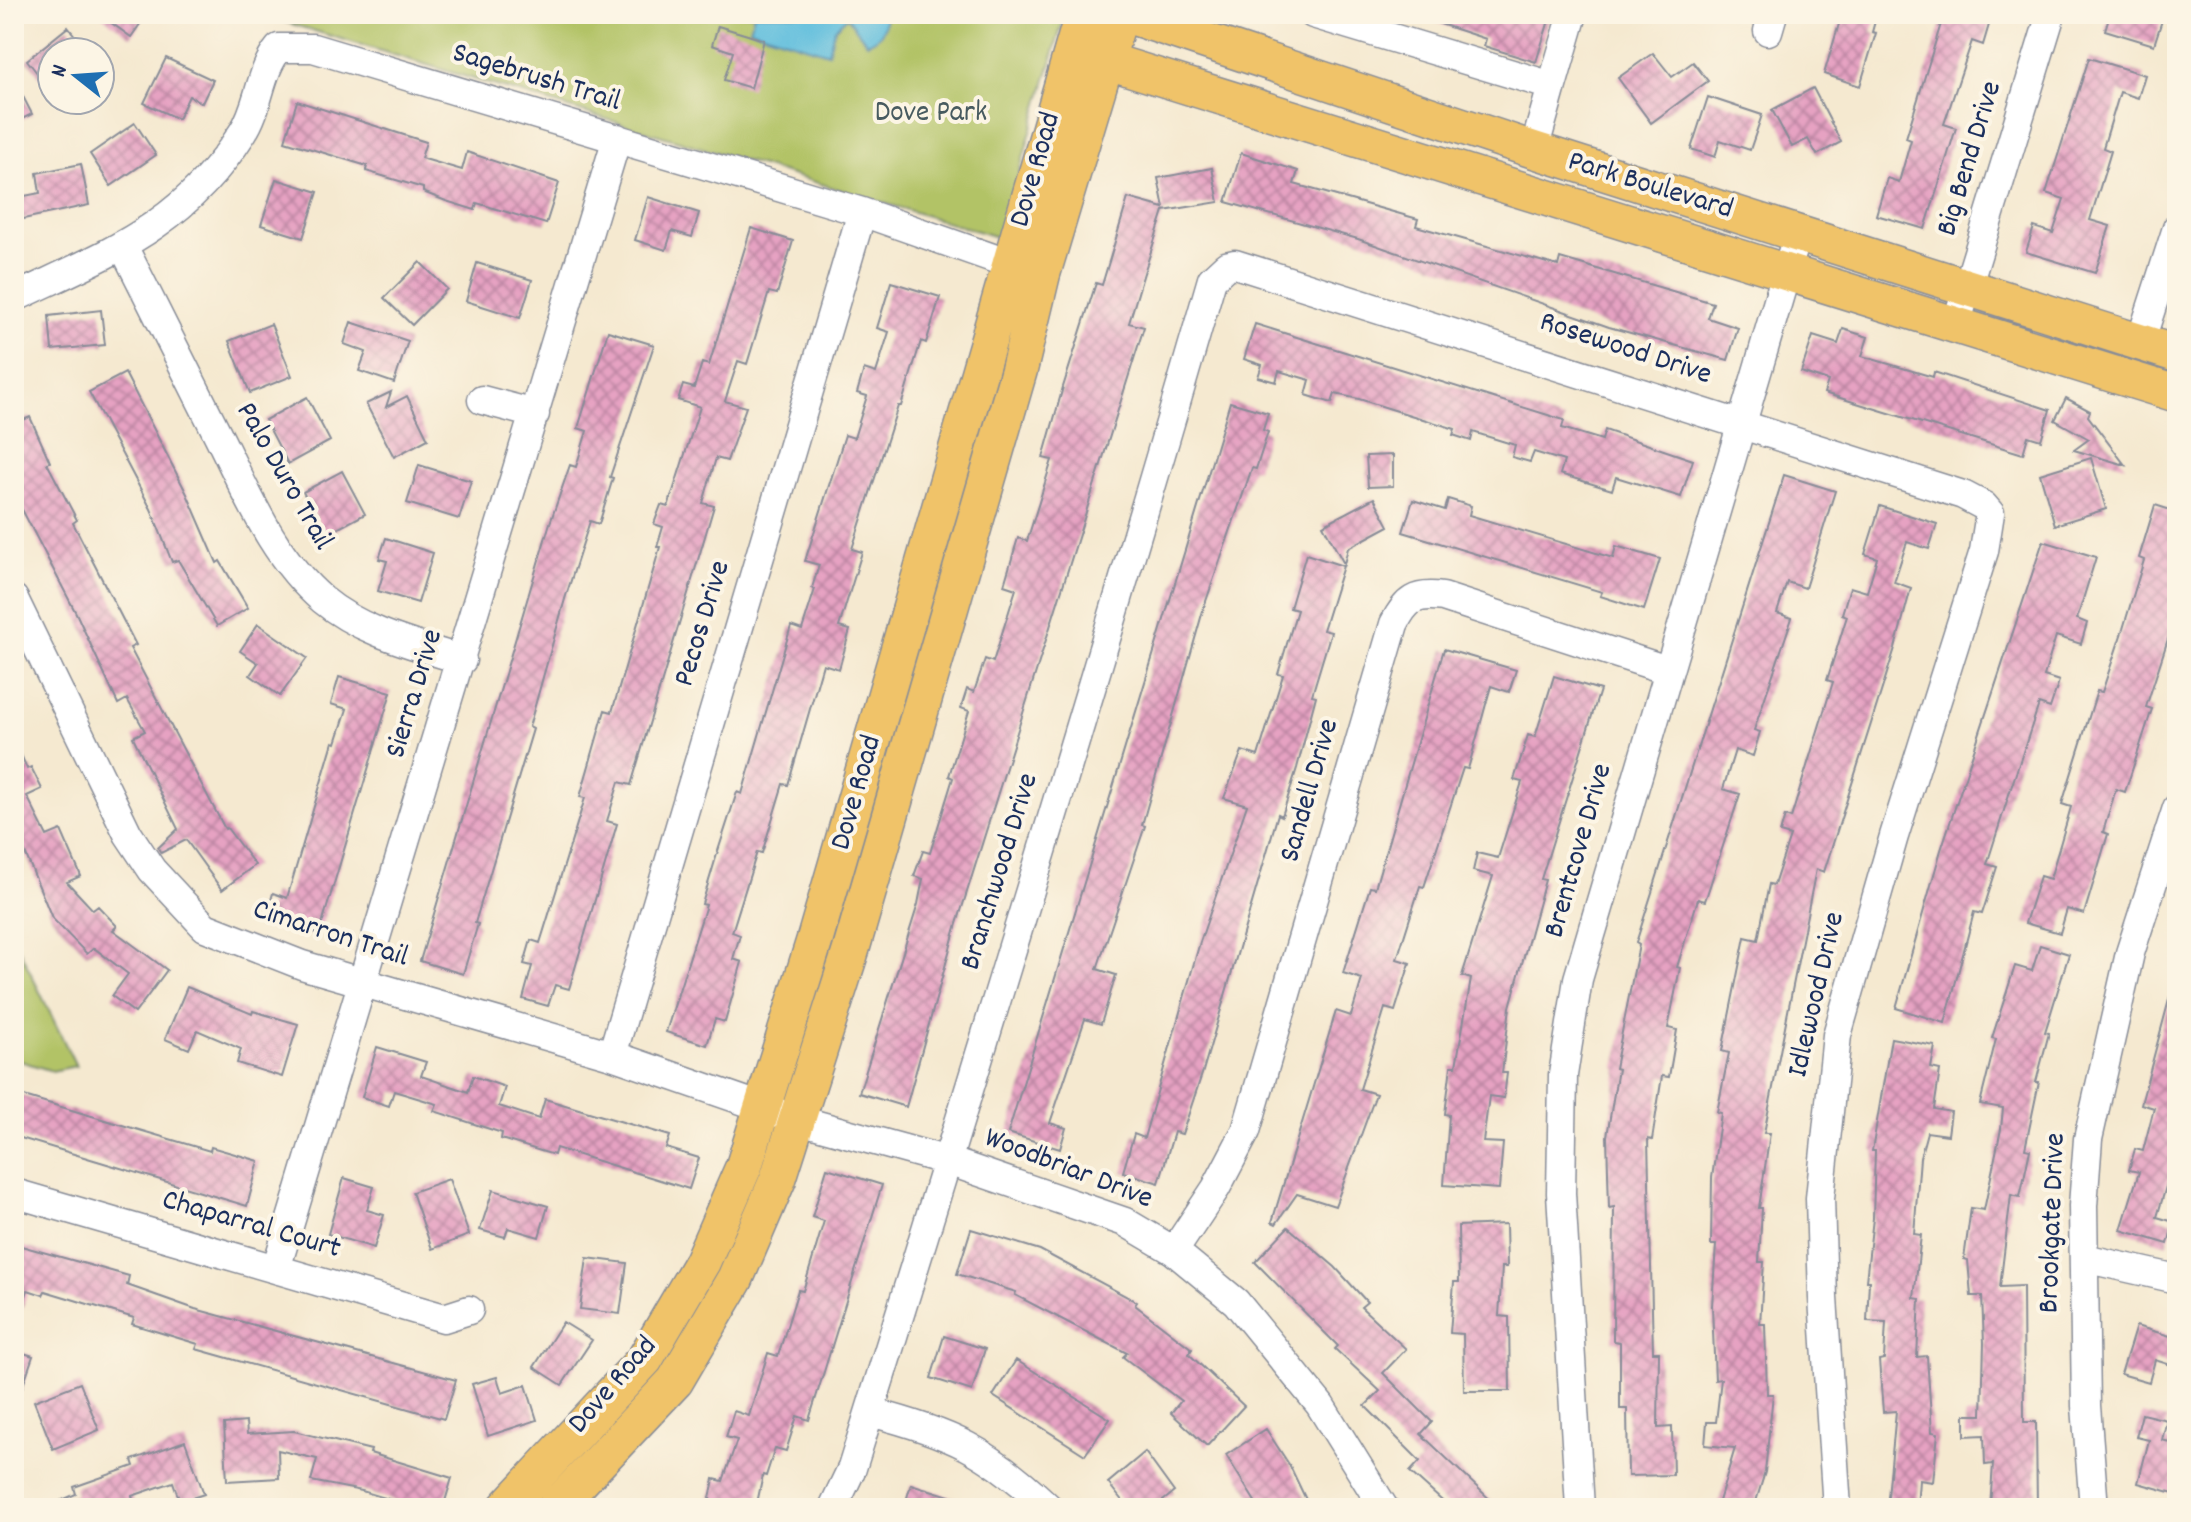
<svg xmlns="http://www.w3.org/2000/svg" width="2191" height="1522" viewBox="0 0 2191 1522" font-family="Dekko,sans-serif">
<defs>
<pattern id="building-cross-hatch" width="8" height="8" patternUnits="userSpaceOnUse" patternTransform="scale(2)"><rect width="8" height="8" fill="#e6a2c2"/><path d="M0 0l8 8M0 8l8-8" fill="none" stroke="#ba84a1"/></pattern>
</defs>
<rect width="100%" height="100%" fill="#fcf5e5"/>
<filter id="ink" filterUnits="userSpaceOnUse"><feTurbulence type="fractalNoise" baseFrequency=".0125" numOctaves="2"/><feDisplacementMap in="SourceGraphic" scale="16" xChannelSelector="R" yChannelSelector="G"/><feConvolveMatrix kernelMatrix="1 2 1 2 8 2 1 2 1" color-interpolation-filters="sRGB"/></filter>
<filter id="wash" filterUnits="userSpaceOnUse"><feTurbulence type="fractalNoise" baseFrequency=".006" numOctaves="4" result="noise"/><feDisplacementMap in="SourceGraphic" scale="32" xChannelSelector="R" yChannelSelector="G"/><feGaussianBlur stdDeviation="1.8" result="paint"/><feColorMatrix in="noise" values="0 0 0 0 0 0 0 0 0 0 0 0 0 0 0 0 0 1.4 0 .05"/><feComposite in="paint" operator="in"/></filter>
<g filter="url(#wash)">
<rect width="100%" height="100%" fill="#f5e9d0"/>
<path fill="#b2c366" stroke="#667962" stroke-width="2" d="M288,14H1065L1000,238L285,22Z
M14,939L76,1066L52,1071L14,1059Z"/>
<path fill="#5fbedd" stroke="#3d769e" stroke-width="2" d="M754,14H885C887,29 881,38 867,43L847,17L835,28L828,53L750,29Z"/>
<g id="blocks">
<path fill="url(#building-cross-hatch)" d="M99,14H147L131,37Z
M1420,14H1551L1536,62L1484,46L1486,39L1419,17Z
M1842,14H1877L1872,32L1876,33L1860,86L1824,74Z
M1944,14H1977L1991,18L1983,45L1972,41L1944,124L1956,128L1925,229L1876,215L1887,178L1899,182L1911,140L1906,138Z
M2110,14H2164L2154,45L2105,30Z
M718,26L764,40L751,88L724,80L733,52L712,45Z
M68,27L88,52H52V92L27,60Z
M1653,53L1672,77L1693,62L1708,81L1651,123L1618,78Z
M166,58L213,80L202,103L189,96L178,119L144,103Z
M2089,58L2145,75L2138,98L2120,92L2103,148L2111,151L2090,220L2110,226L2095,273L2026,252L2034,227L2053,233L2064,199L2046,193Z
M14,79L32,114L14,123Z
M1813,88L1841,142L1817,155L1808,139L1792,147L1772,110Z
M1708,97L1762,115L1750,150L1720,140L1715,157L1691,149Z
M297,101L426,142L421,158L462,170L467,152L559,183L546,224L477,203L475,210L446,201L423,192V188L366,171L367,166L285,141Z
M135,123L156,155L111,186L90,154Z
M1241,153L1298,171L1294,184L1418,219L1416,226L1558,266L1560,258L1713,303L1708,318L1738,328L1728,360L1609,327L1358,239L1226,202Z
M81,164L89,205L14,221V198L40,193L37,173Z
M1212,168L1219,202L1164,211L1143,276L1129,323L1144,327L956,927L906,1107L859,1093L918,904L923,879L914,876L923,851L930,853L953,778L949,776L969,711L961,708L967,689L974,692L985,659L993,662L1016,589L1004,585L1018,538L1027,541L1052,460L1043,458L1063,387L1096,283L1102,285L1128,198L1164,208L1158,178Z
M276,179L318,192L303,238L261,225Z
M648,197L699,213L692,237L672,231L666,250L635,240Z
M751,228L793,241L777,294L769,292L747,364L738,361L725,401L746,407L727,461L716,458L703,503L714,506L631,785L619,782L607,821L617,824L569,989L555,985L548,1006L523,999L532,966L524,964L531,940L540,943L585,798L580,797L598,734L605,710L612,712L660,547H657L663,527L654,524L661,505L668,507L700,407L678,400L683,385L694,388L702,363L709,365Z
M420,262L447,289L412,325L384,298Z
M477,263L532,280L520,318L466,301Z
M891,282L940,297L926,343L921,341L901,406H898L852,549L862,552L839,627L850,630L839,669L823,664L788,785L783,784L762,853L757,852L732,932L740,935L733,959L742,962L725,1022L715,1019L707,1045L666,1032L706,905L702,904L717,854L737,792L742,794L791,626L802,630L815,589L812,588L819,565L805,561L845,435L854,438L867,396L857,393L864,369L876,373L889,332L877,328Z
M101,310L105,345L52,350L49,316Z
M351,322L408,341L394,383L359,371L366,352L344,344Z
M271,324L292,376L250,393L229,341Z
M1255,324L1564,420L1562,428L1602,440L1605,430L1693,460L1681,497L1616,477L1612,490L1560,474L1564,461L1534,452L1530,462L1512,457L1515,445L1473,432L1471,441L1453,435L1455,429L1359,399L1335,394L1332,403L1306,395L1310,380L1279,371L1276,382L1258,377L1262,365L1244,359Z
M1843,329L1868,337L1862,356L1933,377L1934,372L2050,410L2041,440L2028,436L2023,454L1824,393L1828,381L1801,372L1813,336L1838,344Z
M608,331L654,345L610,477L613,478L599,524L590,521L565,599L529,727L533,729L475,923L478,924L463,974L420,961L549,526L570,465L576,467L587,431L578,428Z
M125,373L187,494L217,563L220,561L248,608L217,626L178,560L172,562L151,509L89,392Z
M391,392L386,407L407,396L428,439L394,457L366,404Z
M307,397L330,441L288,464L265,420Z
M2066,398L2090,411L2088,416L2125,465L2074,450L2089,439L2055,420Z
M1230,402L1268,413L1263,430L1268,432L1256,469L1252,468L1204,607L1142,825L1145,826L1097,969L1116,975L1101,1024L1085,1019L1050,1123L1066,1128L1060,1149L1008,1133Z
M30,417L50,462L47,463L77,520L73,523L136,645L130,648L225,829L227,828L255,865L222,890L186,840L161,853L158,848L178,829L133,737L145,731L127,699L118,704L77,615L15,496L22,492L14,474V424Z
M1393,455V486L1368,487L1366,456Z
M2091,458L2106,509L2055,525L2040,474Z
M419,465L471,481L459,519L407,503Z
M342,471L365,514L326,535L303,492Z
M1784,475L1835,491L1805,588L1787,582L1777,613L1792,618L1754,730L1760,732L1753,756L1735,750L1723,789L1740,794L1705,901L1698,899L1677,967L1680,968L1668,1028L1677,1030L1669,1077L1662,1076L1652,1140L1648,1139L1653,1352H1659L1658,1428L1672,1427L1673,1475L1628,1476L1627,1409H1620V1342L1613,1341L1614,1207L1609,1208L1607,1136L1618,1069L1615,1068L1639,945L1636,943Z
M1374,498L1389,526L1348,548L1344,564L1323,525Z
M1448,499L1471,506L1469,515L1613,558L1616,546L1660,559L1644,610L1600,596L1602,592L1403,532L1413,500L1445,510Z
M2155,505L2177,512V611L2146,707L2152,709L2125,792L2116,789L2103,832L2108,834L2084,914L2067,909L2060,933L2025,923L2040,876L2050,879L2071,807L2062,804L2097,691L2102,692L2123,629L2144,560L2139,558Z
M1880,506L1937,524L1929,549L1907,542L1894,582L1911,588L1895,648L1824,872L1816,869L1764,1133H1770L1759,1208H1762L1759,1262H1764L1760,1324H1765L1767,1394H1773L1765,1472L1754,1508H1717L1735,1448L1705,1445L1707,1422H1716L1721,1379L1715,1380L1712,1306L1716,1245H1711L1712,1178L1721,1113L1717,1112L1729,1053L1722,1051L1745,937L1758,940L1769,884L1774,885L1790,836L1780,833L1785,816L1791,818L1833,682L1827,680L1847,616L1842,614L1850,587L1867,592L1877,558L1865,554Z
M386,538L433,553L418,603L378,591L387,561L379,559Z
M2043,541L2096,557L2077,619L2087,623L2081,644L2056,636L2044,676L2059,681L2050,708L2039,704L2011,788L1987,864L1997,867L1982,914L1974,912L1945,1023L1896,1008L1941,850Z
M1306,554L1343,566L1323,630L1331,632L1312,695L1316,696L1297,768L1282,816L1278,814L1203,1071L1182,1134L1174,1132L1159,1183L1123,1172L1134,1134L1144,1138L1200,942L1247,805L1224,798L1242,751L1258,756L1283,675L1278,674L1297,610L1290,608Z
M258,624L307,658L280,696L250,675L258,663L240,651Z
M1444,649L1516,670L1509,692L1491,686L1468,769L1463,768L1424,887L1420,886L1397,959L1410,963L1395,1011L1385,1008L1360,1089L1376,1094L1335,1206L1297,1194L1276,1224L1272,1222L1336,1011L1351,1016L1362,979L1343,973L1370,887L1375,888Z
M1554,676L1600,690L1541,879L1545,880L1510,1007L1502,1073H1507L1504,1098L1489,1096L1483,1142L1503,1143L1499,1189L1444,1185L1449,1115L1445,1114L1451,1066H1456L1471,979L1462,976L1493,876L1473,871L1477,853L1498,858L1522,782L1514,780L1528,735L1535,737Z
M339,677L391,692L319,934L266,918L273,893L287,898L333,742L336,743L347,709L331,704Z
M14,738L27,769L31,767L42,789L27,796L47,836L61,830L81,876L67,882L93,910L98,906L117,926L113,930L167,970L135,1013L112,996L128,974L94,948L87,954L52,918L14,826Z
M2040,945L2069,954L2045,1032L2049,1033L2036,1082H2039L2025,1149L2030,1150L2020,1197L2011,1195L2000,1287L2023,1286L2024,1422H2036L2037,1508H1990L1993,1464L1985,1465L1984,1435L1965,1436V1415H1982L1984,1343L1982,1296H1971L1968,1260L1964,1259L1971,1208L1984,1210L2001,1129L2003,1108L1980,1104L1996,1039L1992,1038L2015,966L2032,971Z
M2173,985L2177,986V1182L2168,1180L2157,1217L2174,1222L2168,1244L2121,1230L2139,1172L2129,1170L2135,1149L2143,1151L2154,1108L2141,1104Z
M187,987L252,1014L253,1011L298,1024L282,1077L237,1063L241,1049L197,1030L189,1049L165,1039Z
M1891,1038L1935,1046L1931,1068L1940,1070L1934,1109L1951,1112L1948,1135L1927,1132L1920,1158L1914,1234L1921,1235L1914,1298L1920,1299L1917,1357L1927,1356L1932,1432L1938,1433L1933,1482L1919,1480L1917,1508H1887L1896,1411L1883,1412L1879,1360L1884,1359L1886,1322L1867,1321L1869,1281H1866L1873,1218L1875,1151H1872Z
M377,1047L426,1062L421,1076L468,1092L473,1076L505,1087L499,1106L539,1119L545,1099L670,1136L666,1148L699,1158L689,1189L556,1148L554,1155L501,1139L502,1133L434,1111L437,1104L394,1091L389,1106L362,1097Z
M14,1093L210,1151L211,1147L259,1161L247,1206L14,1136Z
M827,1168L882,1185L809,1420L797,1416L786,1451L775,1448L766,1476L763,1475L756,1508H708L714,1479L723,1481L737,1440L726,1437L734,1411L749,1416L768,1353L778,1356L798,1290L803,1291L824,1221L812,1217Z
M344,1178L374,1187L367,1210L384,1215L374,1248L328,1234Z
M449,1179L469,1235L432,1249L412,1192Z
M493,1190L548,1206L539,1237L508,1228L505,1237L480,1230Z
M1506,1224L1507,1267H1502L1499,1316L1509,1317L1510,1391H1464L1463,1334L1450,1333L1454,1282H1459L1458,1226Z
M1288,1227L1335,1267L1367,1302L1361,1307L1406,1349L1383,1373L1432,1422L1421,1434L1499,1508H1450L1410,1472L1420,1461L1365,1406L1380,1391L1335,1349L1338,1346L1255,1262Z
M971,1229L1040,1250L1137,1302L1135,1305L1192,1349L1189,1354L1244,1406L1207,1446L1171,1413L1181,1401L1123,1357L1127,1353L1015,1295L1016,1292L957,1274Z
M14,1244L129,1276L127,1285L195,1309L456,1380L444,1419L196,1349L198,1344L132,1324L134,1318L45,1291L43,1295L28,1290L18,1322H14Z
M587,1258L627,1263L620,1314L580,1309Z
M563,1322L592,1340L562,1385L534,1367Z
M2136,1326L2177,1338V1367L2155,1360L2149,1382L2121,1374Z
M944,1336L985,1349L972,1391L931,1378Z
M14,1350L33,1356L17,1403H14Z
M1016,1360L1110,1419L1085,1455L993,1396Z
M497,1377L502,1393L526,1385L537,1420L488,1436L472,1384Z
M80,1383L99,1430L53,1449L34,1401Z
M2142,1414L2167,1420L2162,1440L2177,1444V1494L2138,1483L2149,1440L2136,1437Z
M246,1422L247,1434L294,1431L371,1450L370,1453L452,1478L443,1508H418L362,1491L311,1481L317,1459L278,1450L279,1478L227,1481L224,1424Z
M1266,1429L1290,1466L1310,1508H1259L1226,1455Z
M185,1441L204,1494L180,1502L173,1482L132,1496L136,1508H44L76,1494L74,1487L134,1466L132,1460Z
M1145,1452L1174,1492L1154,1508H1128L1108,1483Z
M911,1484L975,1504V1508H904Z"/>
</g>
</g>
<g filter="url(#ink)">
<use href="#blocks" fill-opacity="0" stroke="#888c97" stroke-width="2"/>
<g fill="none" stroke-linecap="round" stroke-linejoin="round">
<g stroke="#888c97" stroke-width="31">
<path id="minor" d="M1313,14L1552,86L1573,14
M1768,31L1773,14
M1534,150L1552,86
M123,246C154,308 185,370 216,431C246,490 272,557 323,600C361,632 415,645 462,660
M14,298C110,252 183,227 243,132C260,106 259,72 279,48H313L862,212L1027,270
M1961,308L2051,14
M2140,343L2177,228
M482,400L535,414
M14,599L128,834L152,870L205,927L302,965L612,1055L799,1120L948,1161L1125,1222L1174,1251L1236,1302L1320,1405L1384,1508
M612,1055L862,212
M14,1193L444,1318L469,1310
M1174,1251L1216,1188L1246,1131L1394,624C1406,600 1415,593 1443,597L1667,670
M2084,1258L2177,1279
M276,1269L617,138
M870,1412C951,1433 988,1450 1049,1508
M833,1508L852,1468C975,1073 1097,677 1212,279L1226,266L1235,264L1963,495L1984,506L1990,513L1984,551L1894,836L1837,1035L1820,1198L1823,1298L1837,1508
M1580,1508L1561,1193L1563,1075L1578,979L1798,233
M2094,1508L2086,1406L2083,1206L2088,1139L2130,953L2177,808"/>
</g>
<g stroke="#888c97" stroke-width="39">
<path id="major" d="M1125,14L1534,150L2177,354
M1085,54L2177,394
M506,1508L645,1359L702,1262L744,1166L815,939L1083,14
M555,1508L675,1381L735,1279L778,1179L851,950L1019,370L1042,274L1120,14"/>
</g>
<use href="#minor" stroke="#fff" stroke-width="28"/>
<use href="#major" stroke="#f0c369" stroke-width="36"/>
</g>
</g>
<g text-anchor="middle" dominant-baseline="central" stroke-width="8" stroke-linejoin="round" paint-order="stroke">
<g font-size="30" fill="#1b2f5e" stroke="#fcf5e5">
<text transform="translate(536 79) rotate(17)">Sagebrush Trail</text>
<text transform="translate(1971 159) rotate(-73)">Big Bend Drive</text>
<text transform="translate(1037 170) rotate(-74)">Dove Road</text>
<text transform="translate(1650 187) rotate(17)">Park Boulevard</text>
<text transform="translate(1625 350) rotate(18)">Rosewood Drive</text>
<text transform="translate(283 477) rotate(60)">Palo Duro Trail</text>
<text transform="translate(704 624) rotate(-73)">Pecos Drive</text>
<text transform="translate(416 694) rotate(-73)">Sierra Drive</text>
<text transform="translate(1311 791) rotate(-74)">Sandell Drive</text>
<text transform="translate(858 793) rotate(-74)">Dove Road</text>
<text transform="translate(1580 851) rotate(-74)">Brentcove Drive</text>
<text transform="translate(1001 872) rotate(-73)">Branchwood Drive</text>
<text transform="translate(330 935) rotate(18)">Cimarron Trail</text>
<text transform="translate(1818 995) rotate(-77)">Idlewood Drive</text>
<text transform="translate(1068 1170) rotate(21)">Woodbriar Drive</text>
<text transform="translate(2054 1223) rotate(-88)">Brookgate Drive</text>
<text transform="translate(251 1226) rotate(16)">Chaparral Court</text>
<text transform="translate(614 1386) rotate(-49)">Dove Road</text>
</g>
<g font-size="30" fill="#485b60" stroke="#fcf5e5">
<text x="931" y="114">Dove Park</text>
</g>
</g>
<rect width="2191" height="1522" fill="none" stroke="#fcf5e5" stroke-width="48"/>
<g transform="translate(76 76) rotate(287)"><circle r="38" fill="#fcf5e5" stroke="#a2a6af" stroke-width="2"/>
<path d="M0-6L14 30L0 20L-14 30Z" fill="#1f6fb2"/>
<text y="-12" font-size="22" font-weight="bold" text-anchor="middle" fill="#1b2f5e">N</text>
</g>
</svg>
